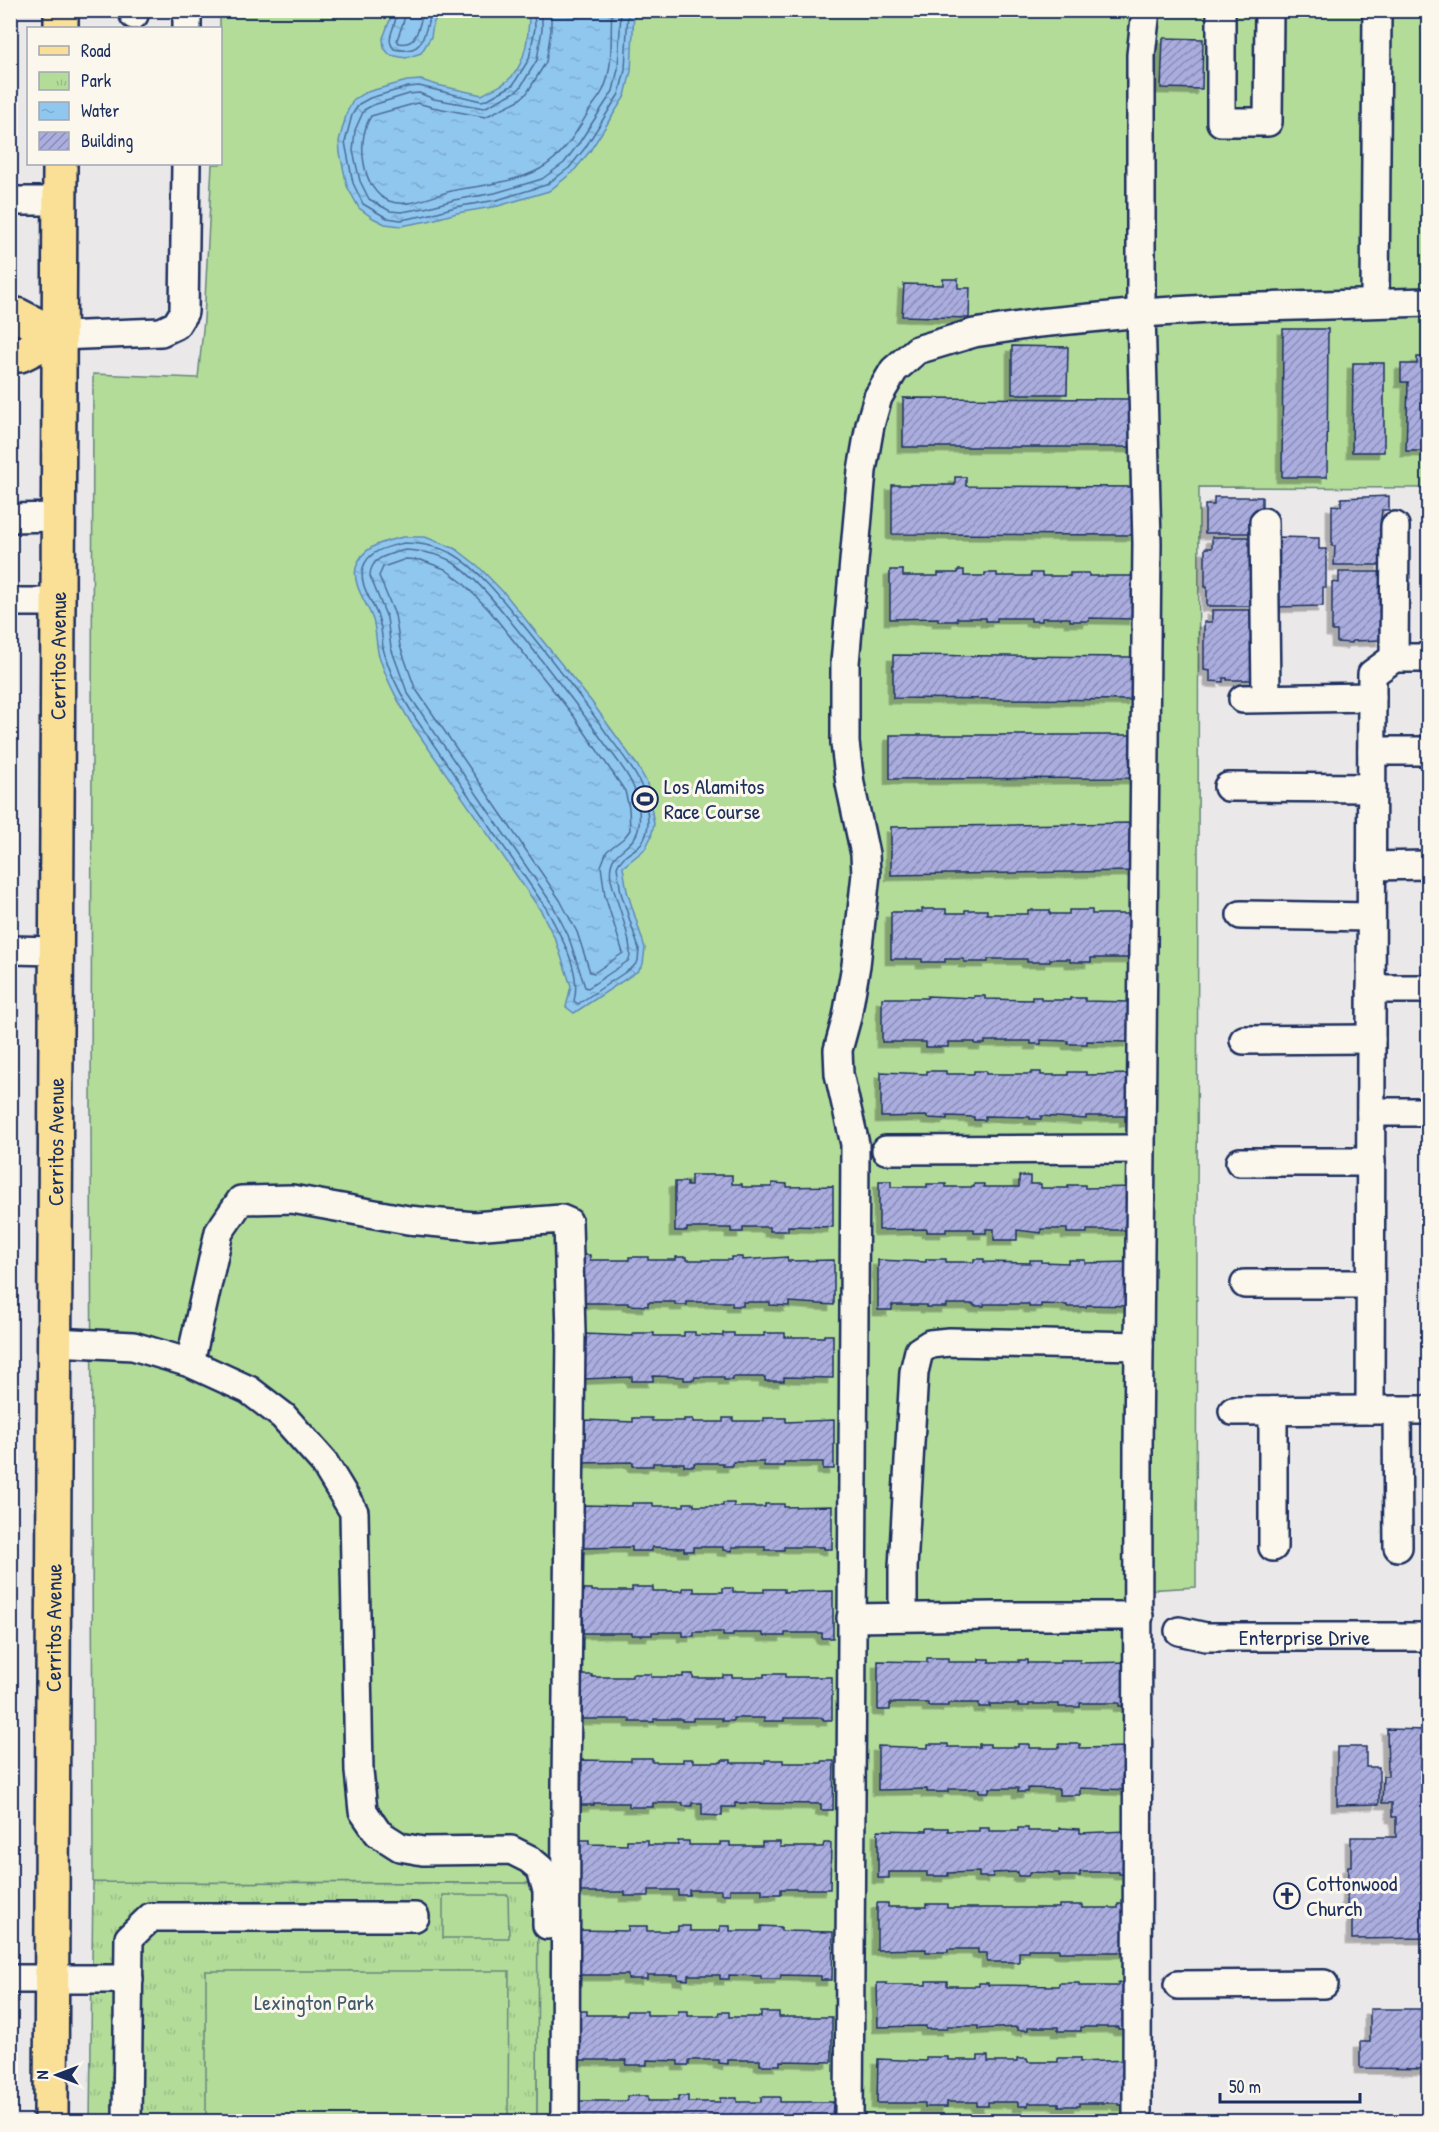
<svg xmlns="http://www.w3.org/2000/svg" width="1439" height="2132" viewBox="0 0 1439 2132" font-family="'Patrick Hand',sans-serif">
<defs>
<pattern id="park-tufts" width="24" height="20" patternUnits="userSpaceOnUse" patternTransform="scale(1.5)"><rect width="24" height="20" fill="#b3dc99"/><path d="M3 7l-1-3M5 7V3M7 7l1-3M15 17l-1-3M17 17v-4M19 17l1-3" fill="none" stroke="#99bd86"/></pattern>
<pattern id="water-ripples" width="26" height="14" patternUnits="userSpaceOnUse" patternTransform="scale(1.5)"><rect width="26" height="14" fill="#90c7ee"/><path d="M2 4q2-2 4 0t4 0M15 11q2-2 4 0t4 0" fill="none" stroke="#7cabce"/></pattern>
<pattern id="building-hatch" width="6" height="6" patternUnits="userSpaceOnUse" patternTransform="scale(1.5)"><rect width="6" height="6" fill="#aaadde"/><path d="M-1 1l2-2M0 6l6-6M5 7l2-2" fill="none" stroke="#8a8db7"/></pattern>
<filter id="shadow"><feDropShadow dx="-5.5" dy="5.5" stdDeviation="0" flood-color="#0004"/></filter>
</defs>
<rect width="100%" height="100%" fill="#ebe8e9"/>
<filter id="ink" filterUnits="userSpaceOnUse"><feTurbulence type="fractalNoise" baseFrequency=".0167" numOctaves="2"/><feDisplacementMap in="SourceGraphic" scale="12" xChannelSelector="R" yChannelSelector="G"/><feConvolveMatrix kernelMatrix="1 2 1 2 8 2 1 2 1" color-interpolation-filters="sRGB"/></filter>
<g filter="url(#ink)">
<path fill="url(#park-tufts)" stroke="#67867c" stroke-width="1.5" d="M93,1882L539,1883L537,2121L90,2122Z"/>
<path fill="#b3dc99" stroke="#67867c" stroke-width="1.5" d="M220,11H1428V488L1199,487L1196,1587L1145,1590L1144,2121H537L538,1883L93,1882L91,1111L93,374L198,378L204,320L212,164H220Z
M443,1895H508L509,1938H443Z
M206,1971H509L508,2121H206Z"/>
<path fill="url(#water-ripples)" stroke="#618ab4" stroke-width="1.5" d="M389,11H440L433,24L431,37L421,53L406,58L390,55L384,48L383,38L391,17Z
M529,11H634L631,71L625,96L590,151L573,172L549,191L498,206L457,213L428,221L401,226L385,224L373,218L359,208L347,186L340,153L339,141L347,112L354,99L367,92L407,81L421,80L437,85L482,95C490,90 500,87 507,81C527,66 529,33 529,11Z
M403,537H425L456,549L478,566L506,595L591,701L637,765L647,783L654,824L651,837L645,849L623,867L627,891L645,948L643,964L638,971L574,1013L566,1007L571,986L556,941L541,911L411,723C397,700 385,678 378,652C376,641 376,630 373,620C368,604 352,586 356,568C361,546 385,541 403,537Z"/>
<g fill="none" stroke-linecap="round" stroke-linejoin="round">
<path stroke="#4a6c98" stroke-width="1.5" d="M395,10C400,24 383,37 394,49C428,56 422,31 433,10
M403,10L404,20L397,40L399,43C420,47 417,24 425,10
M534,10L535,28L529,59L513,85L486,100L481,101L419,86L408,87L370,98L359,104L352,115L345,142L353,183L363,204L387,218L401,220L427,215L455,207L497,200L546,185L569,168L585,148L619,94L625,70L628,10
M542,10V29L537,60L520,88L515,92L484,108L434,99L419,93L409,94L373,105L364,110L355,130L353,151L360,181L369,199L390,211L401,212L425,208L454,200L495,193L542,179L564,163L579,143L613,91L618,69L621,10
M551,10V30L546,62L527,93L519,100L485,117L432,107L417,103L371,116C356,139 361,190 389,201C410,209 435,194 456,190C479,186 520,181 540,169C563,156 576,133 589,111C594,103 601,96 604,88C614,65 610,35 612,10
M404,543C421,543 438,546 453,554C480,569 509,608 529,632C556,666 583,699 607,734C619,750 632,766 640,783C645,794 648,812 648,824C646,853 624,849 617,867L621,893L639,949L638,961L633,967L578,1004L574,1001C582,970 560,935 546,908L416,719C402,697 389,674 383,648C382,639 382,629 379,620C375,604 358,586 363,568C368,550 388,547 404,543Z
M405,550C420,551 436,553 449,560C478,577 504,614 525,639C550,672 576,703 600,737C611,753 626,769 633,786C636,792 637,798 638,804C648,857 605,840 611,879C614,896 637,950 628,961L588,988L585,987L568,935L552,904L407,692L391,648L387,618L370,576C370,557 390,554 405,550Z
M406,559L421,560L445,569L463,583L489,610L573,715L625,791L629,808L630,830L624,838L607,851L601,866L605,896L623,953L594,973L590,972L577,932L560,900L415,688L400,646L395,615L379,576L383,567Z"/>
</g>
<path fill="url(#building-hatch)" stroke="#1b2f5e" stroke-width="1.5" filter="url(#shadow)" d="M1163,38L1203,39L1202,89L1161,88Z
M943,279H958V288H970L969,318L902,316L904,284L943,285Z
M1283,329H1328L1327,477H1282Z
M1012,346L1068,347L1067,394H1012Z
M1417,357H1428V451H1406L1408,382H1401V364H1417Z
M1353,363H1384V452H1352Z
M903,398L1135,399V447H903Z
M955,477H966V486L1135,487V535L892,534V485H955Z
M1389,496V510H1382L1381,518L1382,565H1334L1335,546H1332V505L1341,506V498Z
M1214,497H1262V510H1255L1254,533H1205V505H1214Z
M1212,537H1254L1255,603H1251V606H1207V587H1205V548H1212Z
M1277,537L1319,538V549H1326V587H1323V606L1276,607Z
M890,570H903V576H938V573H958V570H964V576H985V573H997V576H1031V573H1042V576H1070V573H1089V576H1134V619L1089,618V621H1070V618H1042V621H1031V618H997V621H986V618H957V621H938V618L890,619Z
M1339,572H1381L1382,640L1352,641V643L1337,642V631H1332V582L1339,583Z
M1212,610H1254V680H1227V678H1223V682L1210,681V671L1204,670V622H1212Z
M893,655L1134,657L1133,700L893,698Z
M890,735H1134V778L890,779Z
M1132,823L1133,871L891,875V827Z
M922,909H946V913H965V910H987V914H1028V910H1050V914H1069V910H1092V914H1132V958H1091V962H1070V959H1050V962H1027V959H988V962H964V959H945V962H922V959H891V912H922Z
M927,996L974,998V996H985V999L1032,1000V997H1041V1000H1070V998H1085V1001L1130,1002V1042L1087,1041V1044H1068V1041L1041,1040V1044H1031V1041H985V1044H975V1042H948V1047H926V1042H882V998H927Z
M927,1071H946V1074H974V1071H986V1074H1031V1072H1041V1075H1068V1072H1086V1075L1132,1074L1131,1121H1125V1116H1086V1119L1041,1116V1119H1030V1117L985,1116V1120H974V1117L947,1116V1119L927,1118V1116L881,1117V1072L927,1074Z
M691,1175H732V1184H742V1187H772V1183L787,1184V1187L833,1186V1227L788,1226V1231H770V1227H743V1232H731V1228H687V1231H675V1182H687V1186H691Z
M1019,1176H1030V1184H1041V1188H1068V1185H1085V1188L1131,1187V1230H1087V1233H1067V1229H1041V1233L1017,1230V1240H994V1229H986V1233H974V1229H946V1232H927V1229L879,1230V1181H891V1187H927V1184H946V1187H974V1184H984V1187H1019Z
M584,1255H590V1260H629V1257H648V1260H676V1257H687V1260H731V1257H742V1260L787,1257L788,1261L834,1260V1305L789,1302V1306L770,1305V1302H743V1306H732V1302H687V1305H675V1302H648V1306L628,1305V1303H584Z
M926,1259H946V1262H974V1259H984V1262L1030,1263V1260H1041V1262L1068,1263V1260H1085V1263L1131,1262V1306L1087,1305L1086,1307H1067V1305L1041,1304V1307H1029V1304H984V1306H974V1304H946V1307H926V1305H892V1310H878V1260L926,1262Z
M684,1332H695V1335L723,1336V1333H734V1336H764V1333H785V1337H824V1335H833V1378L784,1377V1381H765V1377H733V1380H724V1377H695L694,1380H684V1377L653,1376V1381H632V1377L583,1379L584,1334L633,1336V1333H654V1336H684Z
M633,1418H652V1421H684V1419H693V1422H723V1418H733V1421H764V1418H786V1422L834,1420V1469H823V1462H784V1466H764V1462H733V1466H723V1463H694V1466H684V1463H653V1466H633V1462L584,1463V1420L633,1422Z
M632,1503H653V1506H684V1503H694V1506H723V1503H734V1507H765V1504H784V1507L832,1506V1549H824V1547H784V1550H765V1547H732V1551L723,1550V1547H693V1551H684V1548L652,1547V1551H632V1547L583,1548V1505L632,1506Z
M632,1587H653V1591H683V1588H694V1592H723V1588H733V1592H764V1589H784V1592L833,1591V1638H822V1633H785V1636H763V1633H733V1636H723V1632H694V1636H683V1632H652V1635H632V1633H583V1589H592V1591H632Z
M927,1658H948V1662H979V1659H989V1662H1019V1660H1028V1663H1060V1660H1080V1663L1129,1662V1706H1119V1703H1080V1707H1059V1704H1029V1706H1018V1704H990V1707H979V1703H948V1706H928V1703H890V1710H878V1661L927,1662Z
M632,1674H651V1677H683V1674H693V1678H723V1675H732V1677H764V1674H785V1677H832V1720H823V1718H784V1721H764V1718H733V1721H722V1718H693V1721H682V1719H654V1722H630V1719H582V1675H592V1677H632Z
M1387,1729L1428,1730V1938L1352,1939V1906H1347L1348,1866H1351V1837H1396V1817H1392V1803H1382L1383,1776H1388Z
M928,1744H948V1747H979V1744H990V1747H1018V1744H1029V1748H1059V1744H1080V1748L1130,1747V1790L1080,1788V1795H1059V1789L1028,1788V1792H1018V1788H989V1792H979V1789H948V1792H927V1789L878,1790V1746L928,1748Z
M1337,1747H1366V1767H1379V1804L1337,1805Z
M631,1758H652V1762H683V1759H693V1762H722V1760H731V1763H765V1760H783V1763H822V1761H834L833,1810H821V1804L735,1803V1807H722V1816L702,1815V1803H692V1806H683V1803H653V1807H629V1803H594V1805H581L582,1760L631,1761Z
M927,1828H948V1831H979V1828H989V1831H1018V1828H1028V1831H1059V1828L1080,1829V1833L1127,1831V1874H1119V1872H1080V1876H1059V1873L1030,1872L1028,1876H1018V1872L993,1873V1877H979V1872L948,1873V1876H927V1872H889V1878H878V1830L927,1831Z
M575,1840H589V1844L627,1845V1840H648V1845H678V1841H689V1845H720V1842H730V1846H762V1842H780V1847H823L824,1843H831L830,1889H781V1894H762V1889H730V1894H721V1890H689V1895H678V1890H649V1896H625V1892H575Z
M877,1903H888V1907H926V1904H947V1908H1059V1905H1082V1908H1118V1904H1127V1952H1059V1949H1028V1952H1019V1962H987V1953H978V1949H948V1952H926V1949L877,1950Z
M628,1926H647V1931H678V1926H690V1931H720V1926H730V1931H761V1926L781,1927V1931L833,1932L832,1980H821V1976L781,1975L780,1979H761V1976L729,1975V1979H720V1975H688V1980L678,1979V1975H647V1979H628V1975H576V1930L628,1931Z
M926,1981H947V1986H979V1983H988V1985L1059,1986V1983H1079V1986H1118V1983L1127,1984L1126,2029H1118V2027H1081V2031H1058V2027H1028V2030H1017V2027L978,2029V2026H947V2029H926V2026L878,2027L877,1983H887V1985H926Z
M1370,2009H1428V2069L1360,2068V2042H1370Z
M576,2011H587V2015H627V2011H647V2015H678V2011H688V2016H719L720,2012H729V2017H761V2012H779V2017H832V2062L780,2061V2065H760V2060H728V2064L719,2063V2060H689V2065H678V2061L647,2060V2065H626L627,2060H575Z
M978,2056H988V2062H1017V2059H1027L1028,2062H1058V2058H1080V2062L1127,2060V2105H1118V2103H1079V2106H1059V2103H1028V2106H1018V2102H988V2106H977V2102H947V2107H925V2103H877L878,2059L926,2061V2057H948V2060H978Z
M627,2096H648V2101H678V2096H688V2102H720V2098H737V2102H761V2097H780V2102H833L832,2122H576V2101H627Z"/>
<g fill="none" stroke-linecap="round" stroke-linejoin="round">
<g stroke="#1b2f5e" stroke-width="32">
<g id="minor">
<path d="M1221,10V122H1268L1269,10"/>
<path d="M134,15V10"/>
<path d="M187,28V10"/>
<path d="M10,201H59"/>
<path d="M1375,303L1377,10"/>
<path d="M58,336L161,332L176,325L184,312L186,164"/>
<path d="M10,518L58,517"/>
<path d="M1264,522L1266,698"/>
<path d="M10,602H57"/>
<path d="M1394,658L1395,526"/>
<path d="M1428,658H1394L1372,674L1370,1410H1428"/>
<path d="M1243,699L1372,697"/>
<path d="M1372,751H1428"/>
<path d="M1228,787L1372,788"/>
<path d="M1371,866L1428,865"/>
<path d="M1241,915L1371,917"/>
<path d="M10,950L56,951"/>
<path d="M1371,989H1428"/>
<path d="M1244,1040L1371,1039"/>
<path d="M1371,1112H1428"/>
<path d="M886,1150L1141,1149"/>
<path d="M1240,1162H1371"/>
<path d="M1245,1284H1370"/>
<path d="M55,1342L133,1346L190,1363L249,1390L283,1416L323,1461L354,1512L359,1771L363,1811L378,1833L400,1847L423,1851L511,1850L529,1859L541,1869L547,1891V1925"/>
<path d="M190,1363L219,1232L241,1200L292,1199L408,1220L474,1226L561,1219L568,1222L571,1333L566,1786L565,2122"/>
<path d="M1397,1410L1398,1547"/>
<path d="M1233,1411L1370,1410"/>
<path d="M1273,1411V1547"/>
<path d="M903,1617V1568L914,1372L919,1351L930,1344L949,1342L1139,1346"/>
<path d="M851,1618L996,1616H1139"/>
<path id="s1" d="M1179,1631L1206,1637H1428"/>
<path d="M10,1979H129"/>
<path d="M1178,1985L1324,1984"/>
<path d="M127,2122L129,1938L151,1917H415"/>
<path d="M849,2122L855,1144L839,1074L838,1050L847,1017L856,965L866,874L865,854L850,784L845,743V663L862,471L870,425L878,397L894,370L917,350L974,333L1039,323L1141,313L1225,308L1428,302"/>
<path d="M1137,2122L1138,1450L1147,543L1141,313V55L1146,10"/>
</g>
</g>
<g stroke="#1b2f5e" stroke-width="38">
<g id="major">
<path d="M61,28V10"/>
<path d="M10,315H17L58,336"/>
<path d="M10,355H20L58,336"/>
<path id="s2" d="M51,2122L60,164"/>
</g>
</g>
<use href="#minor" stroke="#fbf7ec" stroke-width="27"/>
<use href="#major" stroke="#fadf96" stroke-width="33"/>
</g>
</g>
<defs>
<g id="stadium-ring" transform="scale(1.35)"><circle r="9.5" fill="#fbf7ec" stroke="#1b2f5e" stroke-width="1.5"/><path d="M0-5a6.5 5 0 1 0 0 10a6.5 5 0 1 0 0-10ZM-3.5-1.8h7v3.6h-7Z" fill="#1b2f5e"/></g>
<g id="church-ring" transform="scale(1.35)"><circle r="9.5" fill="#fbf7ec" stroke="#1b2f5e" stroke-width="1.5"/><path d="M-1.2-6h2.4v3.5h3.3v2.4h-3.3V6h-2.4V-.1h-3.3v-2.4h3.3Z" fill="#1b2f5e"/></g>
</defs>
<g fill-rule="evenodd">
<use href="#stadium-ring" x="645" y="799"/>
<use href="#church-ring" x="1287" y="1896"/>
</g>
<g text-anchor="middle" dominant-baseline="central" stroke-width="6" stroke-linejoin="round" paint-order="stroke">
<g font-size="22" fill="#1b2f5e" stroke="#fbf7ec">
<text stroke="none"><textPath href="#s2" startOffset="1466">Cerritos Avenue</textPath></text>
<text stroke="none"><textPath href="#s2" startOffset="980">Cerritos Avenue</textPath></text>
<text stroke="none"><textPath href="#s2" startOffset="494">Cerritos Avenue</textPath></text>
<text stroke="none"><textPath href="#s1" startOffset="126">Enterprise Drive</textPath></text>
</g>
<g font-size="22" fill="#1b2f5e" stroke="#fbf7ec" text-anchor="start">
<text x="664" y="786">Los Alamitos<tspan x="664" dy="25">Race Course</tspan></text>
<text x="1306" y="1883">Cottonwood<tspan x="1306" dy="25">Church</tspan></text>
</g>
<g font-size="22" fill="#415a6d" stroke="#fbf7ec">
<text x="314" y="2002">Lexington Park</text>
</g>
</g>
<rect width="1439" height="2132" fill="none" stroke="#fbf7ec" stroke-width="36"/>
<rect x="18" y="18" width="1403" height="2096" fill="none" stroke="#1b2f5e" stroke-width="2" filter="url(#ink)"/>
<rect x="27" y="27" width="195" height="138" fill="#fbf7ec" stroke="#a1a7b3" stroke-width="1.5"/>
<rect x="39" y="46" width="30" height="9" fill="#fadf96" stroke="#a1a7b3" stroke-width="1.5"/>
<text x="81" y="57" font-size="18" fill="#1b2f5e">Road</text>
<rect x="39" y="72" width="30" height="18" fill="url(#park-tufts)" stroke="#a1a7b3" stroke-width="1.5"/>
<text x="81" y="87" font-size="18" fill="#1b2f5e">Park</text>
<rect x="39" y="102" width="30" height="18" fill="url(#water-ripples)" stroke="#a1a7b3" stroke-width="1.5"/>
<text x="81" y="117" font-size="18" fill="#1b2f5e">Water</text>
<rect x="39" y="132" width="30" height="18" fill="url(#building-hatch)" stroke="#a1a7b3" stroke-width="1.5"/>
<text x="81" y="147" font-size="18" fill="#1b2f5e">Building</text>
<g transform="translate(57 2075) rotate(270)" stroke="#fbf7ec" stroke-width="4.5" paint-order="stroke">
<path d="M0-4.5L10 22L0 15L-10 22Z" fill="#1b2f5e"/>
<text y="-9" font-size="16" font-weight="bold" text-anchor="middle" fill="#1b2f5e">N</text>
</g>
<path d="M1220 2093v9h140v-9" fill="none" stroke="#1b2f5e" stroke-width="3"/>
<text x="1229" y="2093" font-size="18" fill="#1b2f5e" stroke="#fbf7ec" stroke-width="4.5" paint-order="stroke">50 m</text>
</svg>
